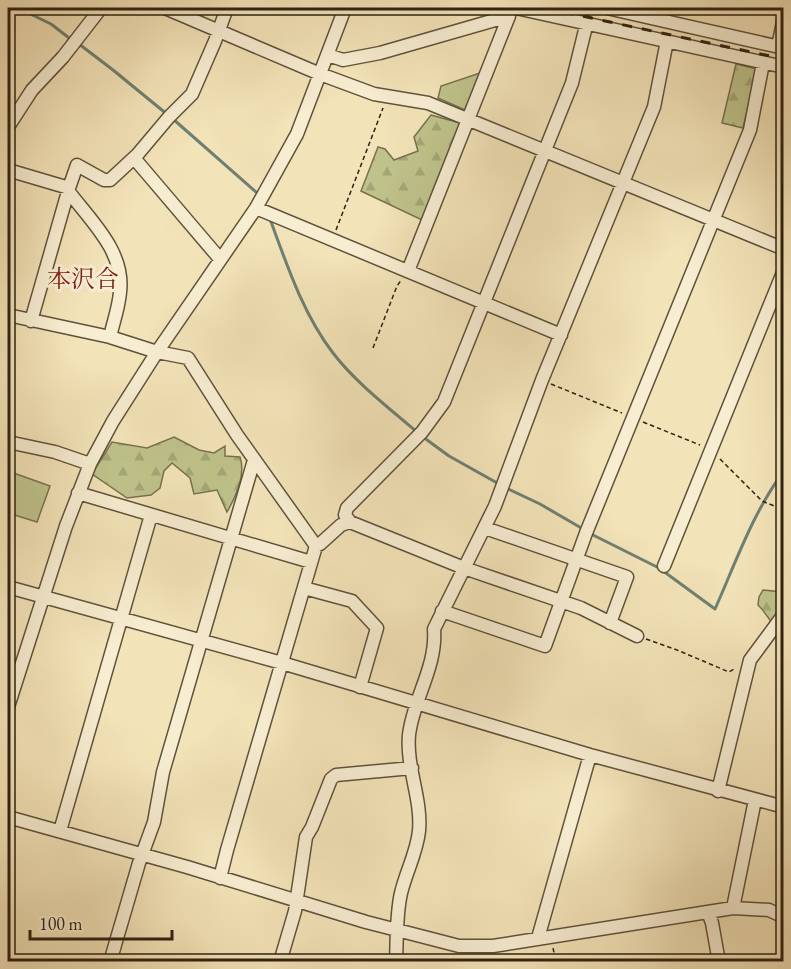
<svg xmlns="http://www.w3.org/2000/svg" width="791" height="969" viewBox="0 0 791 969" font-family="'EB Garamond','Noto Serif JP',serif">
<defs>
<pattern id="forest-firs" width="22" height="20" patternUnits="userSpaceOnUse" patternTransform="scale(1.5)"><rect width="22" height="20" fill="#bfc38b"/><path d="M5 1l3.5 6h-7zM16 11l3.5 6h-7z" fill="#a4a777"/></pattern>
</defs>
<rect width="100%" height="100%" fill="#f3e3b8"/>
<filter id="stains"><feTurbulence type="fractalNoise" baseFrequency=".00333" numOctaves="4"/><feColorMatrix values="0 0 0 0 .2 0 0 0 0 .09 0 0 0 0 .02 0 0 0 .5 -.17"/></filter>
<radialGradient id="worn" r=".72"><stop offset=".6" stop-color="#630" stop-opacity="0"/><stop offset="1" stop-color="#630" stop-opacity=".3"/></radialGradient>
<path fill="#bfc38b" stroke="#76724f" stroke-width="1.5" d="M480,73L465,110L438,98L441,86Z
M8,471L50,486L37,522L8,513Z"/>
<path fill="url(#forest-firs)" stroke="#76724f" stroke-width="1.5" d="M736,64L757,69L743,128L722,123Z
M431,115L460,123L422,220L361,191L378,147L385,149L394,160L418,151L414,137Z
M174,437L199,450L214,453L225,446V456L240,457C246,475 236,496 227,512L217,490L194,494L190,478L172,463L164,471L160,488L151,495L127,498L92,474L112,442L147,448Z
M763,590L783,592V653C779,634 772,619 758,605L759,597Z"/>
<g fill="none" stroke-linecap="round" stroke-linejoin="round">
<path stroke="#6f8072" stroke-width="3" d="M18,8L51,24L73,41
M79,44L113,70L168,115
M173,119L257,193
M270,219C287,265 303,314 333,353C356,383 389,408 418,433
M423,437L449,456L499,484
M504,487L540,504L583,529
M589,533L659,568L715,609C736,562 753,512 784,471"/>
<g stroke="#5f523c" stroke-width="15">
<path id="minor" d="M165,8L320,74L374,94L428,103L784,249
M516,8L784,67
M607,8L784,48
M778,47L784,17
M328,55L343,60L380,53L509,16L408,271
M8,127L32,90L63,57L101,8
M134,158L220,259
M8,170L69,188
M69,192C91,221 125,252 120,292C119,307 113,323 110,337
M256,208L561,335
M8,315L110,337L157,352L188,358L237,435L316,546
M31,321L69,188L77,165L104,180H110L137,155L169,117L192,94L215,41L227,8
M8,442L55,452L90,464
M78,493L311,562
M350,522L345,515L347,508L422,432L444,402L572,83L587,22
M485,528L627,577L610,623
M664,566L784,270
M8,587L282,663L590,755L784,807
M304,588L352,601L377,628L360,687
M442,611L545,646L586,533L750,130L763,63
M8,707L66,526L90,464L113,421L157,352L256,208L297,134L345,8
M718,791L750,660L784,614
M8,817L187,867L366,922L459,946H493L733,908L769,910L784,917
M60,831L151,515
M220,878L227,850L316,546L320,544L341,525L350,522L464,568L581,608L637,636
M733,908L755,800
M708,912L712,923L719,962
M538,938L590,755
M110,962L139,863L154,822L163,772L254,460
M280,962L295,911L306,837L312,827L331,779L336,775L412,768
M396,962C397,939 396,915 401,893C406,872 417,852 419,831C422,799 406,767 409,735C413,699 437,667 434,629L495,506L542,380L654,107L667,41"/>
</g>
<path stroke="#2e2213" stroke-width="1.5" stroke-dasharray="4.5 3" stroke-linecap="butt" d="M336,230L383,108
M373,348L397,286L402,279
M551,384L622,413
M643,422L700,445
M720,459L762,501L784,510
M646,639L677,650L729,672L736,668
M553,948L556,962"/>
<use href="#minor" stroke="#f7edd1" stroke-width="12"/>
<path stroke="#2e2213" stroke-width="3" stroke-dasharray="10 10" stroke-linecap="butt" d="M544,8L784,59"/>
</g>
<g text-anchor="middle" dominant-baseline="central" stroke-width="6" stroke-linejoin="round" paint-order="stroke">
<g font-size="24" fill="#7a1f14" stroke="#f7edd1">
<text x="83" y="278">本沢合</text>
</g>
</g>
<rect width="791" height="969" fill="none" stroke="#f3e3b8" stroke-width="30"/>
<rect x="9" y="9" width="773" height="951" fill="none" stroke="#2e2213" stroke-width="3"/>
<rect x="15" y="15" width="761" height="939" fill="none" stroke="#2e2213" stroke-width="1.5"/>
<path d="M30 930v9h142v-9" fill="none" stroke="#2e2213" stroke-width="3"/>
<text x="39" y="930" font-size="18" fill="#2e2213" stroke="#f7edd1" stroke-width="4.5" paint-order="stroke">100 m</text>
<rect width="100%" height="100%" filter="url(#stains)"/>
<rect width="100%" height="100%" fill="url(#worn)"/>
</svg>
